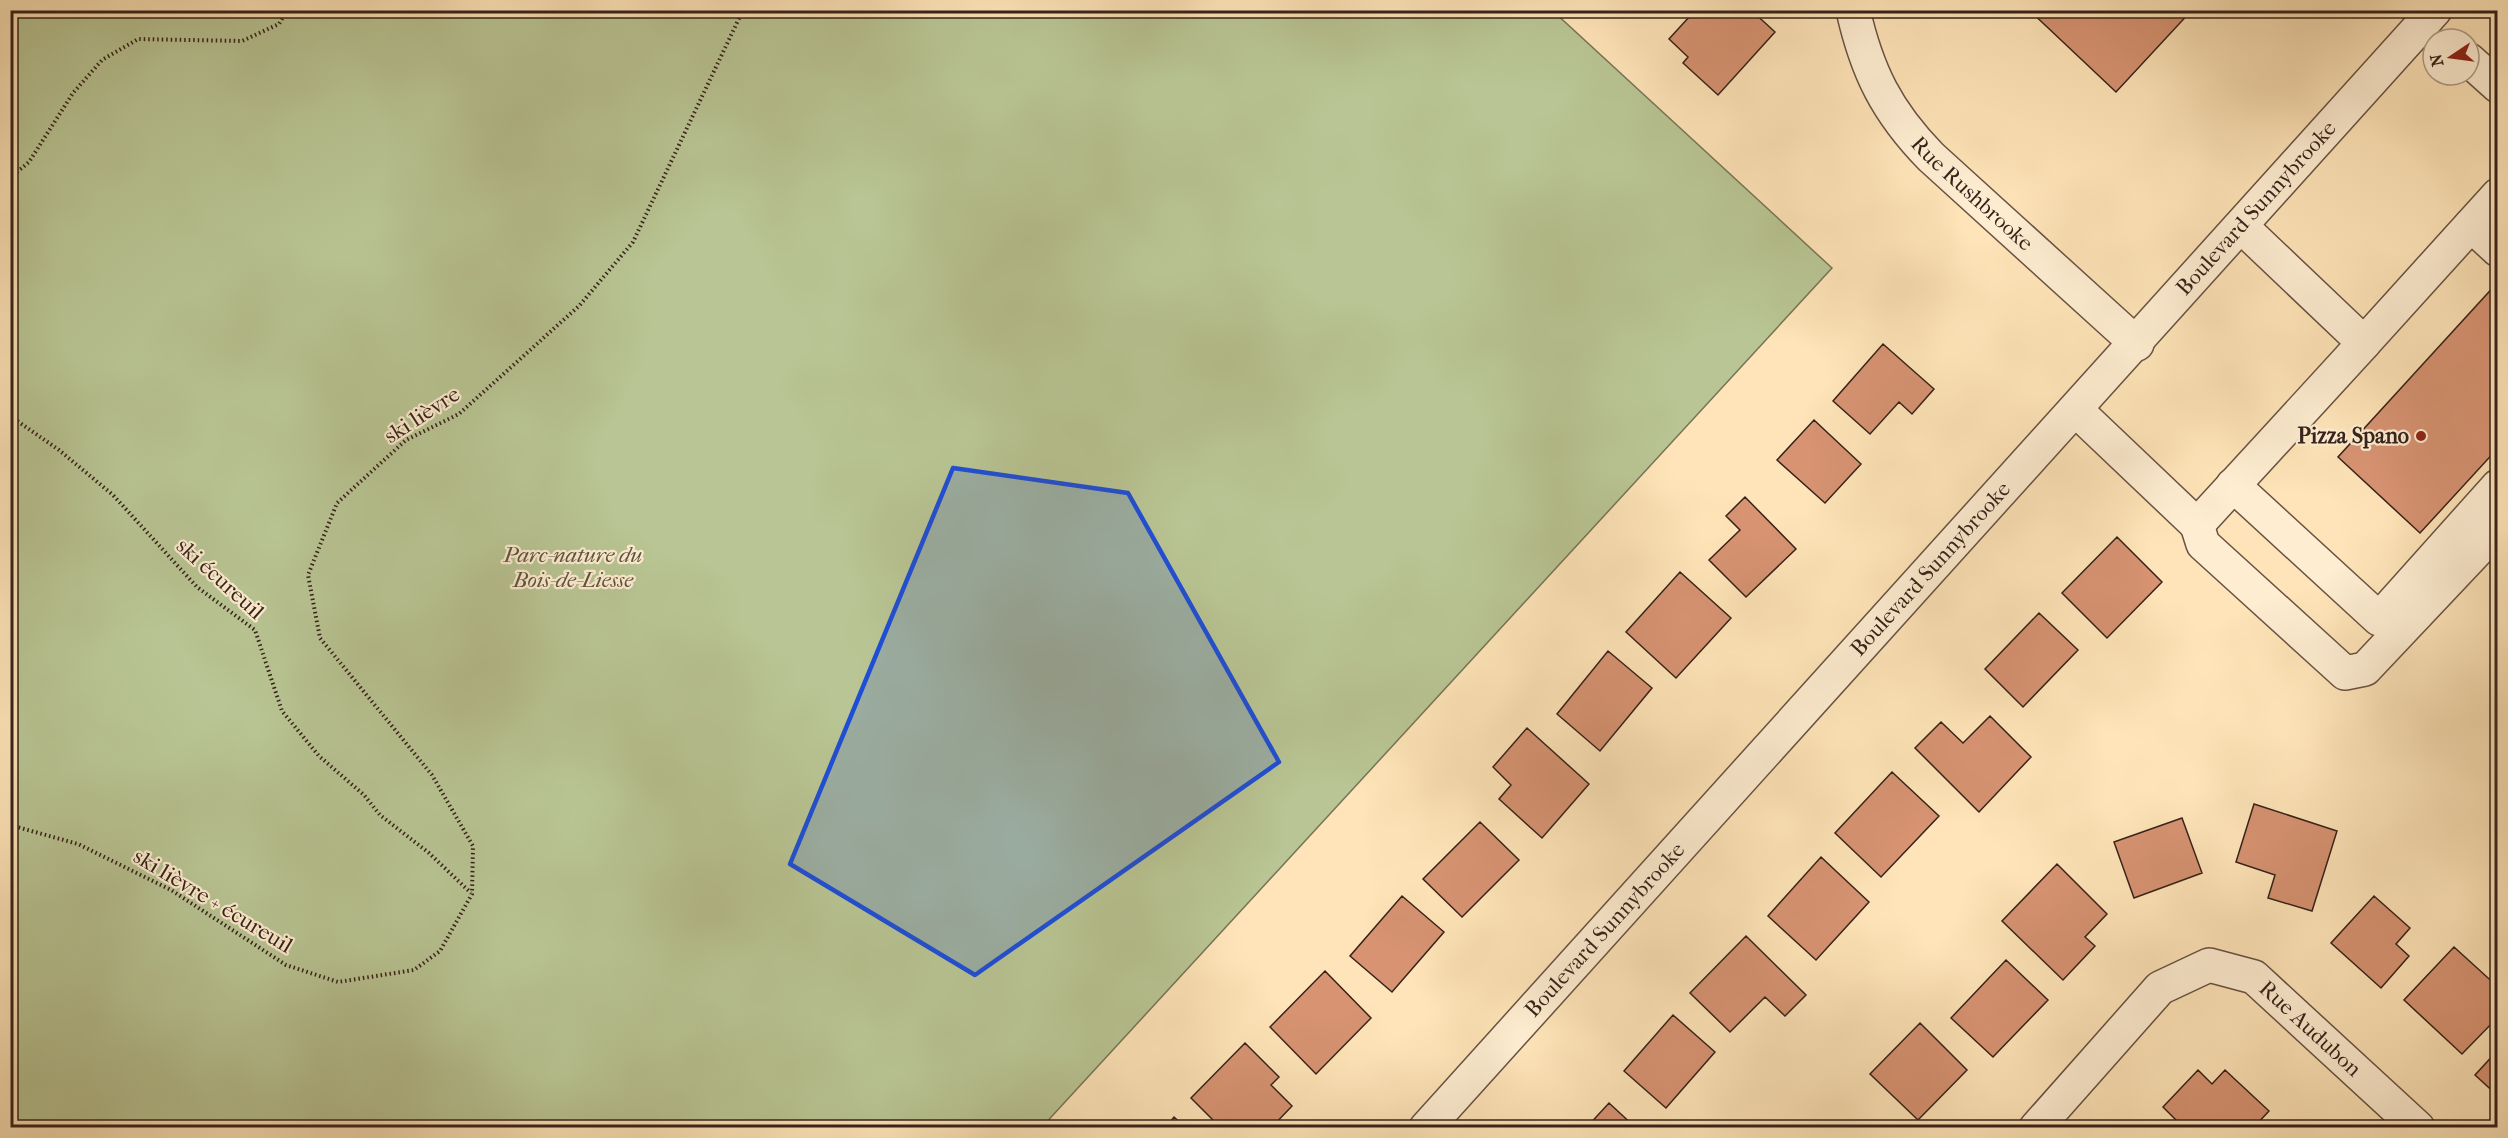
<svg xmlns="http://www.w3.org/2000/svg" width="2508" height="1138" viewBox="0 0 2508 1138" font-family="'IM FELL French Canon',serif">
<rect width="100%" height="100%" fill="#fee4b8"/>
<filter id="stains"><feTurbulence type="fractalNoise" baseFrequency=".00333" numOctaves="4"/><feColorMatrix values="0 0 0 0 .2 0 0 0 0 .09 0 0 0 0 .02 0 0 0 .5 -.17"/></filter>
<radialGradient id="worn" r=".72"><stop offset=".6" stop-color="#630" stop-opacity="0"/><stop offset="1" stop-color="#630" stop-opacity=".3"/></radialGradient>
<path fill="#b9c594" stroke="#787457" stroke-width="1.5" d="M10,11H1553L1832,268L1042,1127H11Z"/>
<path fill="#d79372" stroke="#36221a" stroke-width="1.5" d="M1684,10H1751L1775,32L1718,95L1683,63L1688,57L1669,39L1690,16Z
M2029,10H2192L2116,92Z
M2498,282V448L2420,533L2338,457Z
M1883,344L1934,389L1912,414L1899,402L1870,434L1833,401Z
M1814,420L1861,464L1825,503L1777,460Z
M1745,497L1796,549L1746,597L1709,560L1740,530L1726,516Z
M2117,537L2162,582L2107,638L2062,593Z
M1680,572L1731,618L1676,678L1626,632Z
M2039,613L2078,650L2023,707L1985,669Z
M1608,651L1652,688L1600,751L1557,714Z
M1990,716L2031,757L1979,812L1915,748L1941,722L1963,743Z
M1527,728L1589,784L1542,838L1499,799L1511,785L1493,767Z
M1892,772L1939,816L1881,877L1835,833Z
M2254,804L2337,831L2312,911L2268,898L2275,875L2236,862Z
M2182,818L2202,873L2134,898L2114,842Z
M1480,822L1519,860L1462,917L1423,879Z
M1821,857L1869,902L1816,960L1768,916Z
M2057,864L2107,914L2085,937L2095,946L2063,980L2002,921Z
M1402,896L1444,932L1392,992L1350,956Z
M2374,896L2410,928L2396,944L2409,956L2381,988L2331,943Z
M1746,936L1806,995L1785,1016L1765,997L1730,1032L1690,993Z
M2454,947L2498,987V1017L2462,1054L2404,1000Z
M2006,960L2048,1000L1993,1057L1951,1018Z
M1325,971L1371,1018L1316,1074L1270,1027Z
M1673,1015L1715,1052L1666,1108L1624,1071Z
M1920,1023L1967,1070L1918,1120L1870,1074Z
M1245,1043L1279,1077L1271,1085L1292,1106L1271,1128H1221L1191,1098Z
M2498,1050V1096L2475,1075Z
M2198,1070L2212,1084L2225,1070L2269,1111L2253,1128H2184L2163,1107Z
M1609,1103L1636,1128H1586Z
M1174,1117L1186,1128H1165Z"/>
<g fill="none" stroke-linecap="round" stroke-linejoin="round">
<g stroke="#685242" stroke-width="36">
<g id="minor">
<path id="s1" d="M1853,10C1867,72 1887,112 1931,157L2137,344"/>
<path d="M2469,60L2498,86"/>
<path d="M2471,225L2498,250"/>
<path d="M2364,343L2498,195"/>
<path d="M2076,410L2197,525L2364,343L2242,227"/>
<path d="M2233,485L2379,619L2498,486"/>
<path d="M2197,525L2203,544L2345,673L2365,669L2498,528"/>
<path id="s2" d="M1426,1128L2435,10"/>
<path id="s3" d="M2036,1128L2160,988L2209,965L2254,977L2418,1128"/>
</g>
</g>
<path stroke="#36221a" stroke-width="4" stroke-dasharray="1.5 3" stroke-linecap="butt" d="M10,178L29,162L73,93L102,60L138,39L242,41L279,24L287,10
M10,416L59,450L113,495L197,587L255,630L282,711L319,756L364,795L380,815L429,853L471,893
M10,825L78,844L171,890L286,965L338,982L414,970L440,951L472,894L473,846L432,775L320,638L308,575L337,503L406,440L459,414L579,306L633,242L743,10"/>
<use href="#minor" stroke="#feedd1" stroke-width="33"/>
</g>
<path fill="#1d4ed8" fill-opacity="0.2" stroke="#1d4ed8" stroke-width="4.5" stroke-linejoin="round" d="M953,468L1128,493L1279,762L975,975L790,864Z"/>
<circle fill="#8f2418" stroke="#feedd1" stroke-width="2" cx="2421" cy="436" r="6"/>
<g text-anchor="middle" dominant-baseline="central" stroke-width="4.5" stroke-linejoin="round" paint-order="stroke">
<g font-size="22" fill="#36221a" stroke="#feedd1">
<text stroke="none"><textPath href="#s1" startOffset="224">Rue Rushbrooke</textPath></text>
<text stroke="none"><textPath href="#s2" startOffset="1239">Boulevard Sunnybrooke</textPath></text>
<text transform="translate(422 415) rotate(-33)">ski lièvre</text>
<text stroke="none"><textPath href="#s2" startOffset="753">Boulevard Sunnybrooke</textPath></text>
<text transform="translate(220 579) rotate(42)">ski écureuil</text>
<text transform="translate(213 901) rotate(31)">ski lièvre + écureuil</text>
<text stroke="none"><textPath href="#s2" startOffset="267">Boulevard Sunnybrooke</textPath></text>
<text stroke="none"><textPath href="#s3" startOffset="364">Rue Audubon</textPath></text>
</g>
<g font-size="22" font-weight="bold" fill="#36221a" stroke="#feedd1" text-anchor="end">
<text x="2409" y="436">Pizza Spano</text>
</g>
<g font-size="22" font-style="italic" fill="#5d533f" stroke="#feedd1">
<text x="573" y="555">Parc-nature du<tspan x="573" dy="25">Bois-de-Liesse</tspan></text>
</g>
</g>
<rect width="2508" height="1138" fill="none" stroke="#fee4b8" stroke-width="36"/>
<rect x="12" y="12" width="2484" height="1114" fill="none" stroke="#36221a" stroke-width="3"/>
<rect x="18" y="18" width="2472" height="1102" fill="none" stroke="#36221a" stroke-width="1.5"/>
<g transform="translate(2451 57) rotate(257)"><circle r="28" fill="#feedd1" stroke="#ae9c88" stroke-width="1.5"/>
<path d="M0-4.5L10 22L0 15L-10 22Z" fill="#8f2418"/>
<text y="-9" font-size="16" font-weight="bold" text-anchor="middle" fill="#36221a">N</text>
</g>
<rect width="100%" height="100%" filter="url(#stains)"/>
<rect width="100%" height="100%" fill="url(#worn)"/>
</svg>
